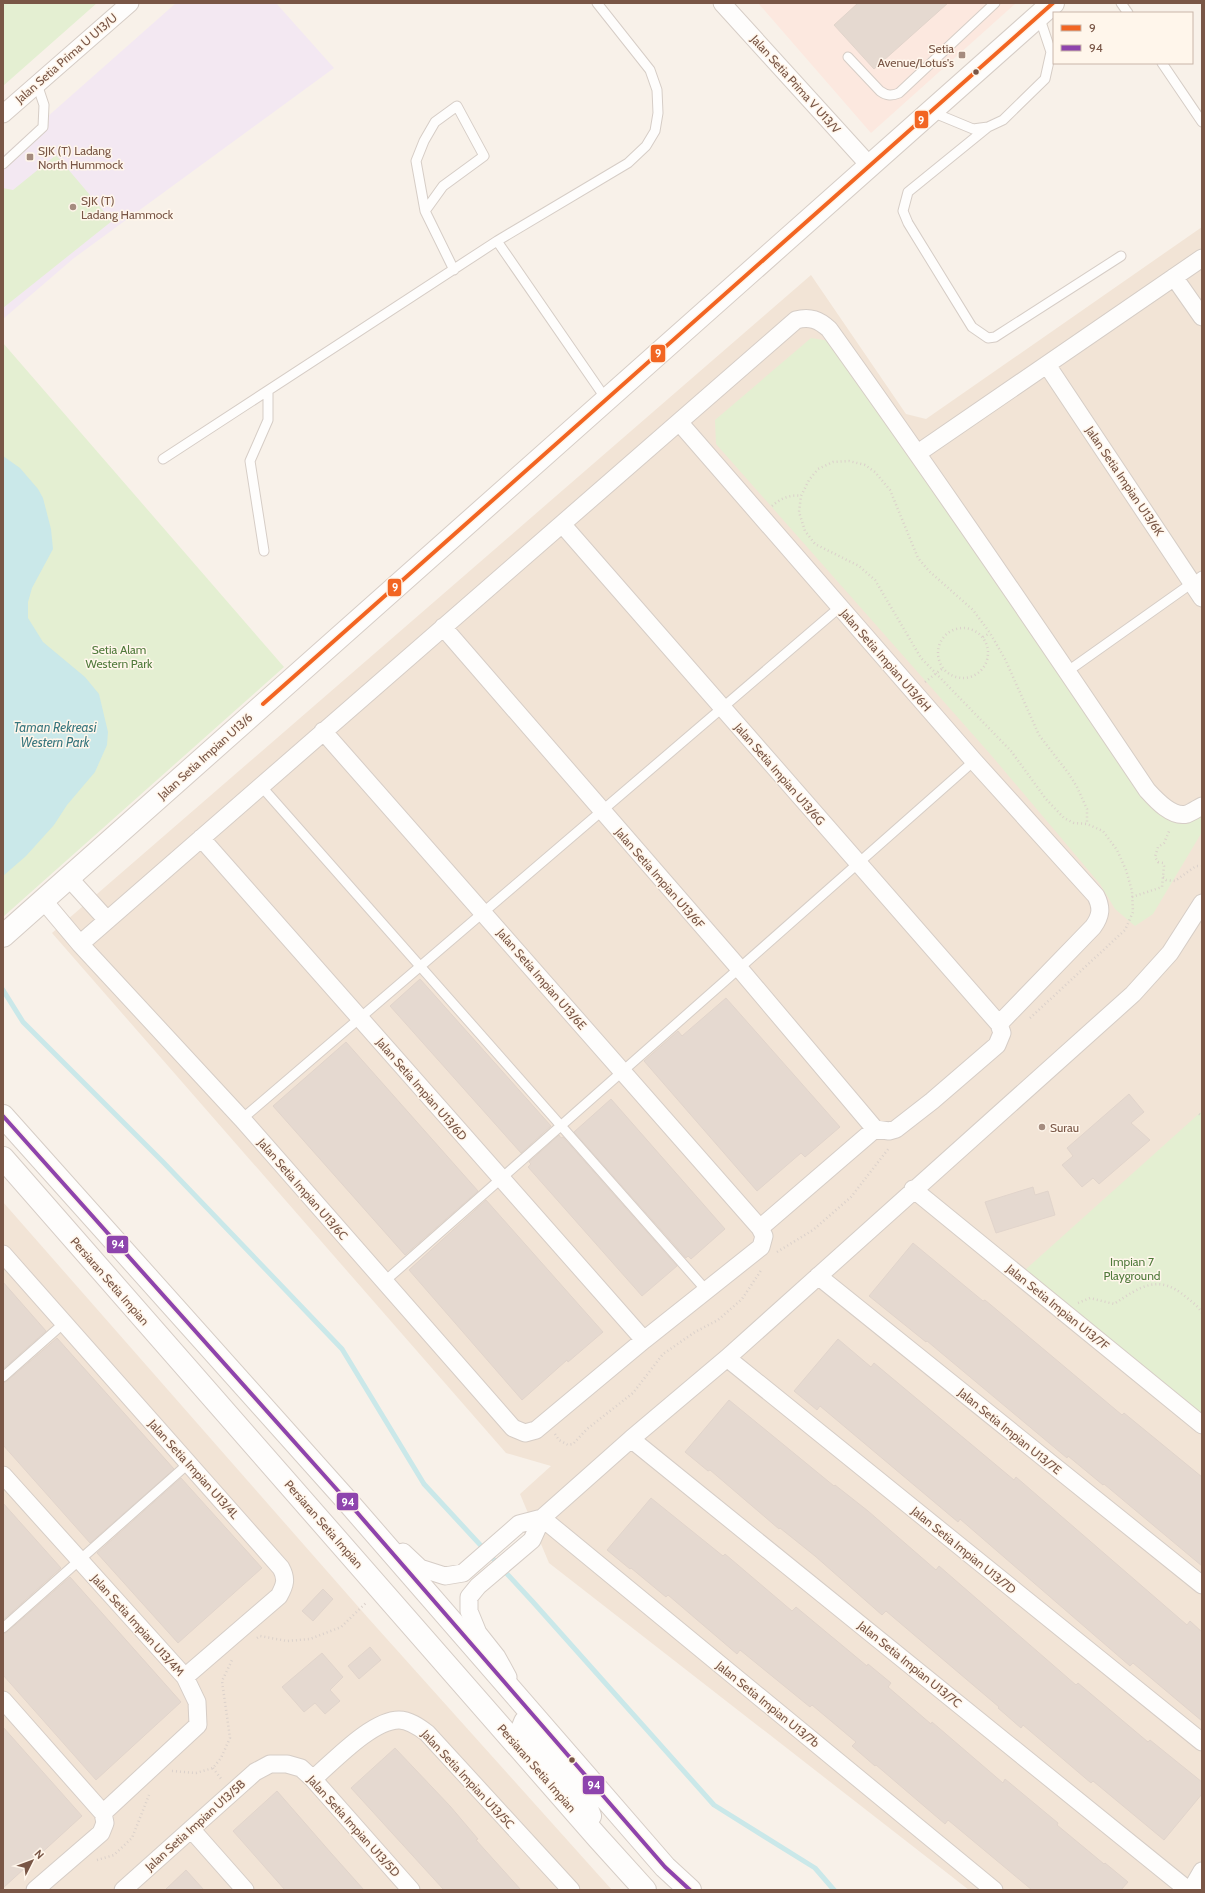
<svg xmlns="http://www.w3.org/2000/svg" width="1205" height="1893" viewBox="0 0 1205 1893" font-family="Cabin,sans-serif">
<rect width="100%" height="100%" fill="#f8f1e9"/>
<path fill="#f2e4d6" d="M1202,227V1890H969L549,1563L520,1494L551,1466L506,1453L52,933L811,275L906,414L926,419Z
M3,1202L369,1619L612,1890H3Z"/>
<path fill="#fce8df" d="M758,3H1016L871,133Z"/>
<path fill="#f3e8f2" d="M176,3H276L334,68L74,258L3,319V156Z"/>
<path fill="#e4efd2" d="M3,3H97L3,86Z
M56,155L112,221L3,308V188L13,190Z
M811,338L830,341L1144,798L1176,811L1202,798V832L1153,914L1135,926L1115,909L1100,884L991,755L716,444L715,420Z
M3,343L284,667L3,917Z
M1202,1111V1416L1025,1270Z"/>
<path fill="#cae8e9" d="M3,456L20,468L38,489L43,498L51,529L53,549L32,588L28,602V618L43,642L85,677L99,694L108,732L107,745L95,772L67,805L54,825L26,856L3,876Z"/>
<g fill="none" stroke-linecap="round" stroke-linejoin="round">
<path stroke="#cae8e9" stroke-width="5" d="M3,990L23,1022L163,1162L342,1349L424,1484L533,1602L714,1805L815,1868L834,1890"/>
</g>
<path fill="#e5d9d0" stroke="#e1d4cb" d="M858,3H948L874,69L834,25Z
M420,979L551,1126L521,1153L390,1006Z
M726,998L840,1127L805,1157L801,1153L757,1191L644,1061L678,1031L682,1036Z
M346,1042L478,1191L405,1255L273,1106Z
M1129,1094L1144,1112L1131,1123L1150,1140L1099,1184L1093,1178L1082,1187L1062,1165L1073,1156L1067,1148Z
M611,1099L725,1229L691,1259L688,1256L686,1258L574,1132Z
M559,1135L561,1138L563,1137L677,1266L642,1296L528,1167L531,1164L529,1162Z
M1033,1187L1035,1195L1048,1191L1055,1215L996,1233L985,1202Z
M486,1200L603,1332L568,1362L567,1360L522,1400L409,1270Z
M913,1243L983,1301L985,1300L1122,1415L1124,1413L1202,1477V1566L1104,1484L1103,1485L1068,1456L1067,1458L927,1341L926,1342L869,1296Z
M3,1282L46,1331L3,1369Z
M57,1338L174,1469L90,1543L3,1445V1383L7,1381Z
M838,1339L871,1367L874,1363L1014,1480L1016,1477L1187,1625L1190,1621L1202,1632V1721L1133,1663L1130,1666L960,1519L958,1522L820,1406L817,1410L794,1391Z
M729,1400L834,1486L835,1485L868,1511L936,1570L939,1566L1076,1685L1078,1683L1148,1742L1150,1740L1202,1782V1794L1164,1840L1093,1781L1091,1783L1023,1725L1021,1728L998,1708L999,1707L886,1611L882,1615L815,1556L780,1528L779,1529L710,1470L708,1471L685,1452Z
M181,1478L262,1568L178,1643L97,1553Z
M651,1498L723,1556L725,1554L792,1611L796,1607L867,1666L868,1664L891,1683L888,1687L931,1724L932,1722L1003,1783L1005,1779L1058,1823L1057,1825L1104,1864L1105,1863L1128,1882L1121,1890H1032L948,1820L945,1824L876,1765L875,1766L852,1746L856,1742L812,1705L810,1707L740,1650L737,1654L668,1595L666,1597L631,1568L630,1569L607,1550Z
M3,1503L61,1568L3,1620Z
M70,1577L181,1702L96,1780L3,1675V1634L7,1632Z
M323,1589L333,1599L313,1621L302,1611Z
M370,1647L381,1660L359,1679L348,1666Z
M322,1653L343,1677L330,1690L340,1701L325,1714L315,1703L304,1712L282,1687Z
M3,1727L82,1816L3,1888Z
M395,1748L450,1806L478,1839L476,1840L521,1890H444L351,1788Z
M277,1791L331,1853L364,1890H285L263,1865L233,1831Z
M186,1870L204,1890H165Z"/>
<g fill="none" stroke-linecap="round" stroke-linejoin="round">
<g stroke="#d6cdc6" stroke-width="11">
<path id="service" d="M1121,3L1128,13
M848,57L880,91C887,96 892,96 899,93L995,3
M1162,63L1202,122
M932,112L973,129L988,127L1003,120L1045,79L1051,52L1039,16
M988,127L908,192L903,211L908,223L972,327L988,338L995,337L1121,256
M3,164L43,127L44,105L37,84
M425,211L443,186L484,156L457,106L435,122L424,141L416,161L425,211L454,270
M497,241L606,399
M163,459L497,241L628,163L646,146L655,131L658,113L657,90L650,70L597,3
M264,551L250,461L268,420V392
M1068,671L1202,576
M261,786L706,1290
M242,1119L840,607
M385,1281L974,761
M3,1377L64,1323
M3,1628L189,1463"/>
</g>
<g stroke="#d6cdc6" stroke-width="19">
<path id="minor" d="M722,3L870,166
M3,114L130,3
M1174,277L1202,317
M1047,365L1202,598
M918,453L1202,258
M562,524L999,1024
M443,627L739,968L875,1129
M323,731L760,1228
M201,838L644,1340
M68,877L107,920
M43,900L80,944L242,1119L513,1428L525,1433L536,1430L644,1340L761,1247L764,1236L760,1228L875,1129L889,1131L896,1129L932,1101L997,1045L1002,1033L999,1024L1093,927C1101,916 1102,908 1096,896L974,761L679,422
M80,944L796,320C810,316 819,320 829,329C938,481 1043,635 1147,790C1156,800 1172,818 1187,814C1192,812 1198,808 1202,806
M913,1189L1202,1425
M3,1254L281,1568C287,1579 285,1585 279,1596L185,1677
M818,1276L1202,1585
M727,1358L1202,1742
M631,1439L1188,1890
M3,1475L185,1677L197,1702L198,1725L103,1813
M542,1518L994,1890
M403,1552L420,1568L445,1576L463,1573L519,1524L542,1518
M508,1677L497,1657L478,1633L469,1611V1597L478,1586L532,1540L542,1518L631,1439L727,1358L1133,994L1170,953L1202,903
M3,1700L103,1813
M313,1779C334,1761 372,1720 399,1720C409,1720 419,1727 427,1733L571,1890
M191,1829L245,1890
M35,1890L101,1833L105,1823L103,1813
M123,1890L255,1772L270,1764H287L301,1768L313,1779L411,1890
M1191,1890L1202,1871"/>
</g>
<g stroke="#d6cdc6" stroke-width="24">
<path id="tertiary" d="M3,936L1053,3
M3,1116L348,1502L665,1867L690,1890
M3,1158L598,1838L645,1890
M541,1725L530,1721L525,1722L523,1727L526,1735L547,1755L583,1799L590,1816"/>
</g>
<path stroke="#dbd1cb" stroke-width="2.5" stroke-dasharray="1 3" stroke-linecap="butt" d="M772,506C780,499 790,494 801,496
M938 653a25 25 0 1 1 50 0a25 25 0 1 1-50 0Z
M983,637L990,633
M925,682L943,668
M1163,877L1166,880L1175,881L1196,866H1202
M1132,897L1162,887L1164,866L1163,863L1158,862L1155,857L1158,847L1164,843L1170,829
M1030,1018L1125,930L1133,912L1132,891L1126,870L1117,850L1103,831L1087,824L1074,823L1064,818L1046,799L1011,751L921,658L875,580L859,566L815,544L805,531L799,512L801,496L809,480L818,469L833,462L849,461L865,465L875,472L890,490L918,558L929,571L973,610L990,633L1005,659L1039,735L1069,774L1077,787L1087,809V824
M1199,1114L1202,1116
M777,1252L813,1230L851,1197L889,1148
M1078,1303L1090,1298L1114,1304C1140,1287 1158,1273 1186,1297C1192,1302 1198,1306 1202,1313
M555,1434L559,1440L568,1445L573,1444L587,1429L633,1393L663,1354L695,1332L718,1320L742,1299L762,1269
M257,1638L260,1636L287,1641L310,1639L341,1627L367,1602
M213,1768L222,1780
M172,1771L196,1773L213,1768L221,1758L230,1738L222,1681L233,1658
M97,1860L114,1855L132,1838L149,1795"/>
<use href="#service" stroke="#fefdfc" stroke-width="9"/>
<use href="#minor" stroke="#fefdfc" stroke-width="17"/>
<use href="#tertiary" stroke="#fefdfc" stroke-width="22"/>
<g stroke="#fff6eb" stroke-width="7">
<path id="bus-1" d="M263,704L1053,3"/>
</g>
<g stroke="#fff6eb" stroke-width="7">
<path id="bus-2" d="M3,1116L348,1502L665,1867L690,1890"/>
</g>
<use href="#bus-1" stroke="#f26522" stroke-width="4"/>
<use href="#bus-2" stroke="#8e44ad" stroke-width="4"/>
</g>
<g fill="#a58c7f" stroke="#fff6eb" stroke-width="1.5">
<rect x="958" y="51" width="8" height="8" rx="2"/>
<rect x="26" y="153" width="8" height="8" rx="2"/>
<circle cx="73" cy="207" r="4"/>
<circle cx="1042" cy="1127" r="4"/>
</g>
<g fill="#795646" stroke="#fff6eb" stroke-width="1.5">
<circle cx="976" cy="72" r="3.5"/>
<circle cx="572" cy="1760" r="3.5"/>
</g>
<g text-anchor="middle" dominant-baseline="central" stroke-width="3" stroke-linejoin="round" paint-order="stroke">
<g font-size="12" fill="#795646" stroke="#fff6eb" text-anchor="start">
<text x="954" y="48" text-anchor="end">Setia<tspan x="954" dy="14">Avenue/Lotus's</tspan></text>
<text x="38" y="150">SJK (T) Ladang<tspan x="38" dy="14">North Hummock</tspan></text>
<text x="81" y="200">SJK (T)<tspan x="81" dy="14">Ladang Hammock</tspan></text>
<text x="1050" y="1127">Surau</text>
</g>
<g font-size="12" fill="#795646" stroke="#fff6eb">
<text transform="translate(66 58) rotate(-41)">Jalan Setia Prima U U13/U</text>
<text transform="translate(796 84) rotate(48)">Jalan Setia Prima V U13/V</text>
<text transform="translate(1125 481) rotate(56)">Jalan Setia Impian U13/6K</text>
<text transform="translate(886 660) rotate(49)">Jalan Setia Impian U13/6H</text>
<text transform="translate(205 756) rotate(-42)">Jalan Setia Impian U13/6</text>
<text transform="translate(780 774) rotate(49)">Jalan Setia Impian U13/6G</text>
<text transform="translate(660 878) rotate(49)">Jalan Setia Impian U13/6F</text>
<text transform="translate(542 979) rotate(49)">Jalan Setia Impian U13/6E</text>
<text transform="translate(422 1089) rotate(49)">Jalan Setia Impian U13/6D</text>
<text transform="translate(303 1189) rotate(49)">Jalan Setia Impian U13/6C</text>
<text transform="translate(110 1281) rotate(49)">Persiaran Setia Impian</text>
<text transform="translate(1058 1307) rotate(39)">Jalan Setia Impian U13/7F</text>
<text transform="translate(1010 1431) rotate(39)">Jalan Setia Impian U13/7E</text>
<text transform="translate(194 1469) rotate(48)">Jalan Setia Impian U13/4L</text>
<text transform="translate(324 1524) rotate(49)">Persiaran Setia Impian</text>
<text transform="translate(964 1550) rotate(39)">Jalan Setia Impian U13/7D</text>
<text transform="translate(138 1625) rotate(48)">Jalan Setia Impian U13/4M</text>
<text transform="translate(910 1664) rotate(39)">Jalan Setia Impian U13/7C</text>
<text transform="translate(768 1704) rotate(39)">Jalan Setia Impian U13/7b</text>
<text transform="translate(537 1768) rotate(49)">Persiaran Setia Impian</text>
<text transform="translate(468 1779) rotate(47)">Jalan Setia Impian U13/5C</text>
<text transform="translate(195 1825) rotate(-42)">Jalan Setia Impian U13/5B</text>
<text transform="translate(354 1826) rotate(48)">Jalan Setia Impian U13/5D</text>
</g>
<g font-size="12" fill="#507a3b" stroke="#fff6eb">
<text x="119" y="649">Setia Alam<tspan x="119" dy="14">Western Park</tspan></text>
<text x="1132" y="1261">Impian 7<tspan x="1132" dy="14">Playground</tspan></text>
</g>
<g font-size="13" font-style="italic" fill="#39777f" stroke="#fff6eb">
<text x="55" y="727">Taman Rekreasi<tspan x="55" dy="15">Western Park</tspan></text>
</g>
</g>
<g stroke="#fff6eb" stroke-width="1.5">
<rect x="914" y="110" width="15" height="19" rx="4" fill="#f26522"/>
<rect x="650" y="344" width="16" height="19" rx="4" fill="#f26522"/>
<rect x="387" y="578" width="15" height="19" rx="4" fill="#f26522"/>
<rect x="106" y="1235" width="23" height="19" rx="4" fill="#8e44ad"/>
<rect x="336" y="1492" width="23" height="19" rx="4" fill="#8e44ad"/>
<rect x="582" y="1775" width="23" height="20" rx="4" fill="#8e44ad"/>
</g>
<g font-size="11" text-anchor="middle" font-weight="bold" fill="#fff">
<text x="921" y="124">9</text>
<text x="658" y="357">9</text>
<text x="395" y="591">9</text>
<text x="118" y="1248">94</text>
<text x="348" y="1506">94</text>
<text x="594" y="1789">94</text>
</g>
<rect width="1205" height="1893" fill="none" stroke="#795646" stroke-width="8"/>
<rect x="1053" y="12" width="140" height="52" fill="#fff6eb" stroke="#c9b6a9"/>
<rect x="1061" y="25" width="20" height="6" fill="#f26522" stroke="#c9b6a9"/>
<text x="1089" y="32" font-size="12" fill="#795646">9</text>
<rect x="1061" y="45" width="20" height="6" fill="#8e44ad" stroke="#c9b6a9"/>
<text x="1089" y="52" font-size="12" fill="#795646">94</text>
<g transform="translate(32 1861) rotate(48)" stroke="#fff6eb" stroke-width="3" paint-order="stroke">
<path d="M0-3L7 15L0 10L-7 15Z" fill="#795646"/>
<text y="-6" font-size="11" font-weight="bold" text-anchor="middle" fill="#795646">N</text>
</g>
</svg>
